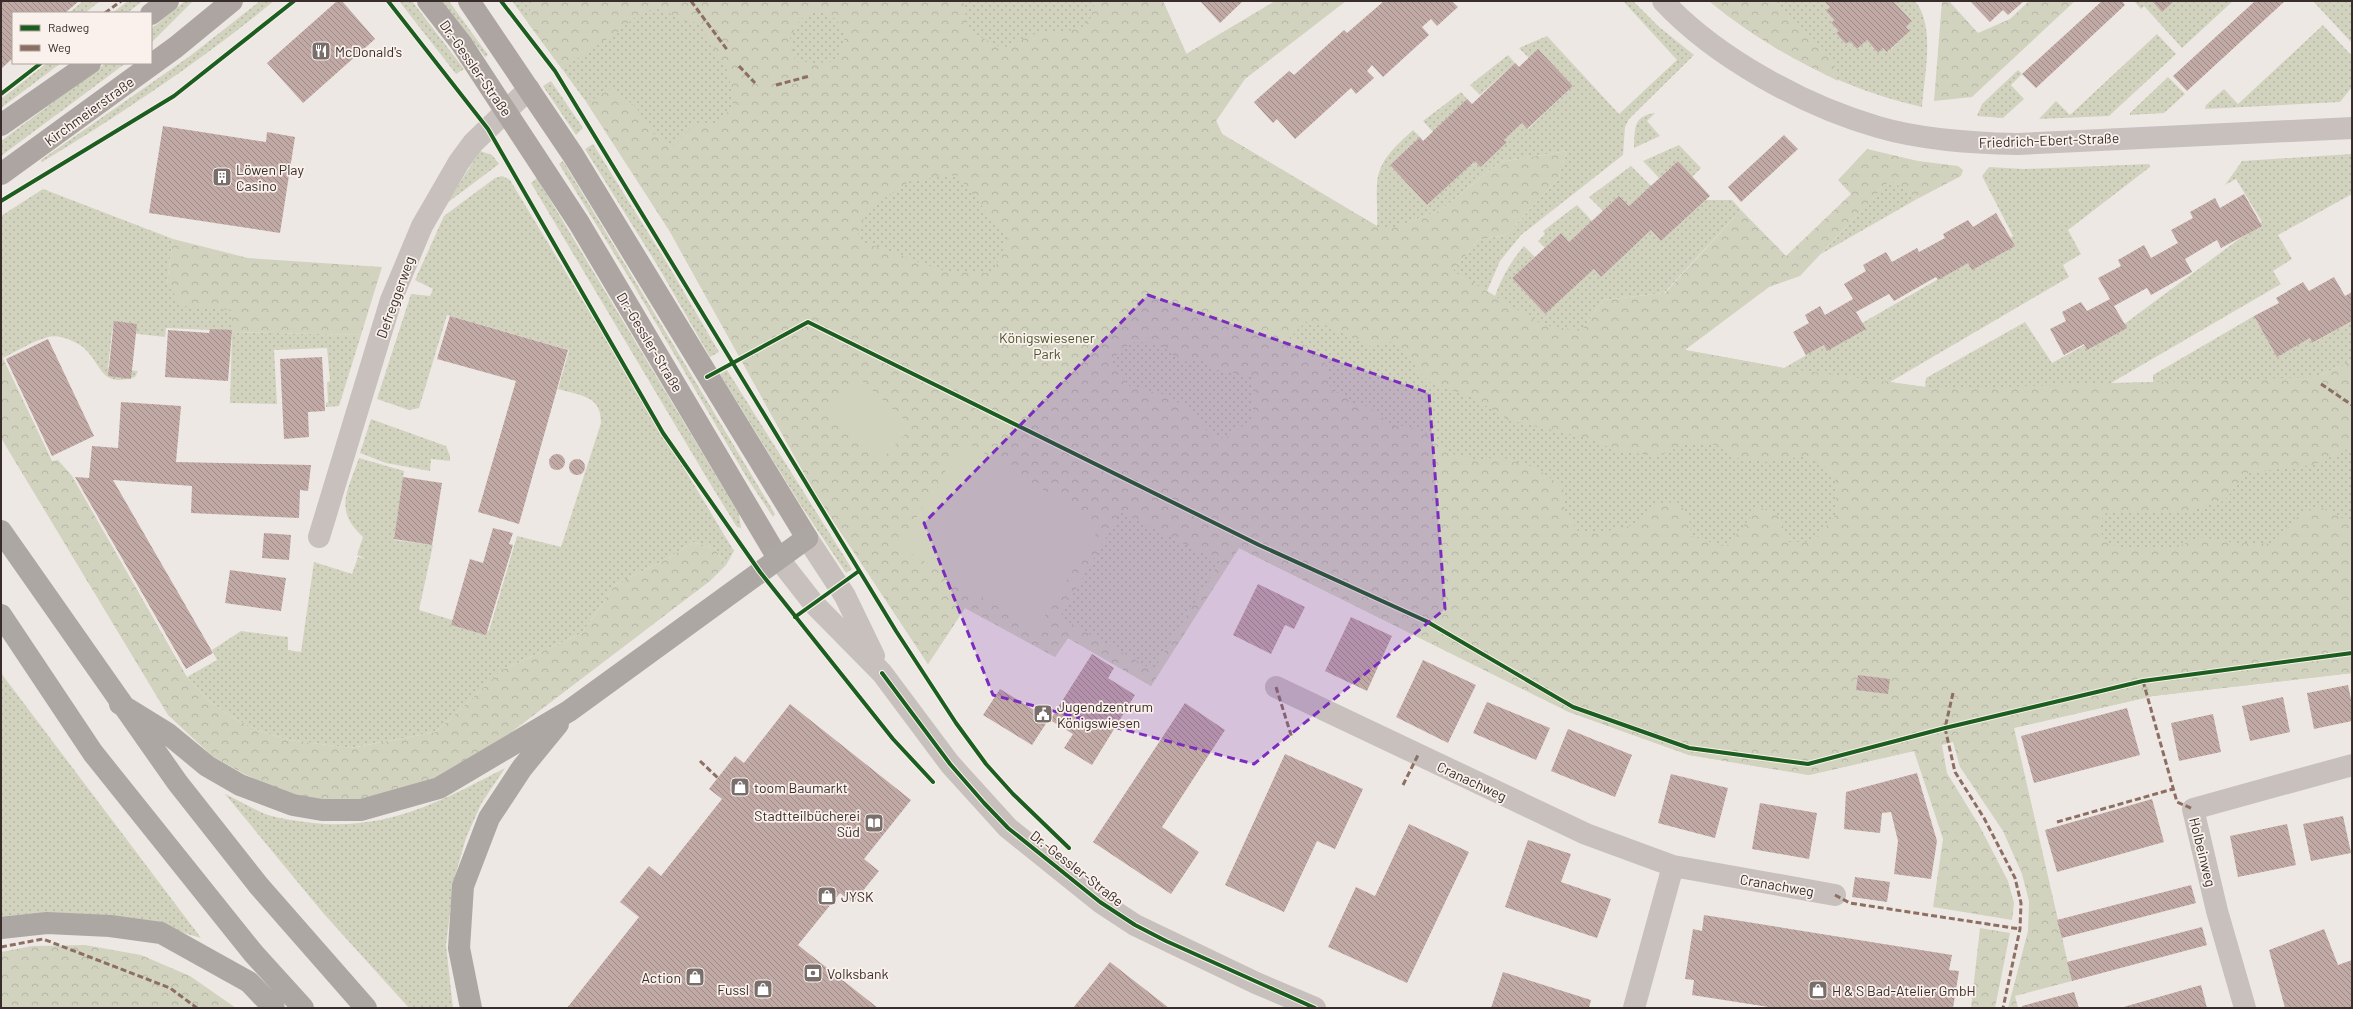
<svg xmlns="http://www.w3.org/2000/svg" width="2353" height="1009" viewBox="0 0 2353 1009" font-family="Barlow,sans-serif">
<defs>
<pattern id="green-dots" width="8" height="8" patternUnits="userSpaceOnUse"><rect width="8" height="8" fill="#d1d3bf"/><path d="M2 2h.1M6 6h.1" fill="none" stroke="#b4b5a4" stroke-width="1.8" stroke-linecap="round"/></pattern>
<pattern id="forest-crowns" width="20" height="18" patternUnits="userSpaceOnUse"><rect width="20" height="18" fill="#d1d3bf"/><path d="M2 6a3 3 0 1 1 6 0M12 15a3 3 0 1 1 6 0" fill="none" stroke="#b4b5a4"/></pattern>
<pattern id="building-back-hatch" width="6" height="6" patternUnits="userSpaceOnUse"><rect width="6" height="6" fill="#c1aaa6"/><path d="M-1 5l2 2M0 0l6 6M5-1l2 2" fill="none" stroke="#9e8b87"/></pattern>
</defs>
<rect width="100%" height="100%" fill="#eee8e4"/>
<path fill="url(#green-dots)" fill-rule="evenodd" d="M83,1H100L85,13H69Z
M128,1H143L127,13H112Z
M185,1H193L151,43V29Z
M260,1H274C201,61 123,113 42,162L41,160L190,56Z
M399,1H412L464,69L456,74Z
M442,1H449L488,55L485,57Z
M512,1H1163L1222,134L1377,226C1378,213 1376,199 1377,185C1378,160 1396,146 1413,130L1420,137L1390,165L1427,205L1475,161L1481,167L1506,142L1504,140L1522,123L1528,129L1573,86L1539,50L1529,58L1519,48L1547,36L1619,114L1677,60L1623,1H1633L1658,26L1694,55L1629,119L1625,127L1623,155L1521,235L1500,261L1487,291L1495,296C1502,277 1511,261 1524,246L1535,257L1512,278L1545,314L1594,269L1601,276L1651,230L1661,241L1706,200H1732L1741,210L1664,293L1603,300L1581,331L1784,368L2013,236L1982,176L1989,167L2024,169L2149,164L2150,167L2068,230L2081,254L2063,265L2069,277L1890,382L1925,387L1926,378L2025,322L2052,363L2127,322L2262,222L2236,179L2225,185L2242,161L2352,154V194L2278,235L2292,259L2273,271L2281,284L2111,383L2153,382V375L2254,316L2277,356L2310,338L2313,343L2352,321V360L2319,376L2352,371V673L2153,696L1809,775L1689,755L1569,712L1239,548L1151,686L1068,638L1055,657L965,608L928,664L816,495L669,230L587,103ZM1567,151L1558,179L1506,235L1478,240L1453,271L1386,231L1441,210L1500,162Z
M1709,1H1824L1830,7L1826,11L1834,20L1831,23L1839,31L1836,33L1846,44L1850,41L1857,49L1867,40L1878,53L1883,48L1888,52L1910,31L1906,27L1912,21L1893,1H1915C1936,26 1924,76 1922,107C1842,89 1772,52 1709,1Z
M2134,1H2233L2182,48L2144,6L2141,9Z
M2313,1H2352V43Z
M2323,25L2352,56V87L2340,102L2205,109L2206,105L2224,89L2238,104Z
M2157,34L2176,54L2109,116L2039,119L2056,101L2070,115Z
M1508,55L1515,63L1480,95L1470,85Z
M47,63H61L1,108V99Z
M106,63H126L1,156V141Z
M2018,70L2022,74L2011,85L2024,99L2003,118L1977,116L1982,104Z
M2168,77L2185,94L2164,113L2130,115V113Z
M551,81L583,128L576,135L543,86Z
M1461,92L1467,99L1433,132L1423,121Z
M1655,113L1647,121L1660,136L1634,148C1635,128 1633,116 1655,113Z
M593,144L667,263L719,352L710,357L659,268L585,149Z
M1679,145L1701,168L1692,177L1678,161L1659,178L1643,161Z
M480,151L492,155L499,164L447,203Z
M563,161L775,514L773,517L747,478L634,286L559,164Z
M1631,166L1651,186L1629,206L1619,196L1603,211L1589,197Z
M502,176L510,180L734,551L726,565L714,548L694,542L663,561L616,584L582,633L502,670L436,732L350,748L289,740L260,731L235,719L209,701L187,677L217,660L212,650L241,631L288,637V650L301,652L314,562L352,574L358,557L366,559L357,555L363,537C333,509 348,491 359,458L404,471L394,540L433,545L419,610L489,631L517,536L561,547L601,423C601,395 581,396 558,389L569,350L447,315L419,408L409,410L377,399L411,294L430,296L433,289L415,280L444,216L495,178Z
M537,178L733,504L739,514L741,528L737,527L711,485L531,183Z
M1890,179L1917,199L1821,254Z
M43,189L173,239L167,284L232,310V331L166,328L165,337L112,331L108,368L138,371L135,377C102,387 104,370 87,351C79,342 59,334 48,337C33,341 17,351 3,358L1,354V216Z
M1577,205L1592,221L1569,242L1561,233L1545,248L1538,241L1545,234L1543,231Z
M232,332L361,335L339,406L326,407V403L328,402L327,382L330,381L327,348L274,350L277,404L230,403Z
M727,370L852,569L846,573L800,504L720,374Z
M371,419L446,446L450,456V461L431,459L430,471L386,463L360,453Z
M1,673L201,938L157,925L1,920Z
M505,768L481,804L466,838L454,880L446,945L453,1008H409L324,914L225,794C238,800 251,808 265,814C280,819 298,821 313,823C386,831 442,801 505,768Z"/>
<path fill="url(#forest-crowns)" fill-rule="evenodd" d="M531,1H963L969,32L1003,48L1037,33H1061L1082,27L1090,20L1095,1H1163L1186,54L1275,1H1346L1245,79L1216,121L1222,134L1385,231L1441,210L1500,162L1567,151L1558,179L1506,235L1478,240L1453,271L1543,325L1581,331L1603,300L1665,293L1741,210L1786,256L1851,194L1838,180L1867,149L1918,161L1958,166L1963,170L1961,176L1917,199L1890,180L1800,276L1769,287L1685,350L1784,368L1940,389L2317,377L2352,360V447L2313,465L2247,473L2224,501L2183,513L2107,512L2097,526L2107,543L2124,549H2173L2199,537L2237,543L2273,544L2296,518L2318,506L2352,523V673L2153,696L2014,728L2072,981L2015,996L2018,1008H2008L2028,931L2029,901L2022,874L2003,831L1960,767L1953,742L1942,745L1947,773L1979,825L2008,881L2014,903L2012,920L1933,907L1943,839L1914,751L1809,775L1689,755L1569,712L1239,548L1151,686L1068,638L1055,657L965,608L928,664L816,495L669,230L587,103L612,88L636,107L653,133L672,147L697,122L719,124L733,105L729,74L699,23L683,21L662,9L643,11L616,33L562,69L528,23ZM814,9L836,19L846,35L836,61L816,63L795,61L790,38L799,21ZM957,175L1008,238L993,273L947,272L863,242L858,233L867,210L910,181ZM1307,321L1325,325L1371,347L1392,342L1405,350L1418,371L1429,382L1474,398L1508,420L1587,438L1618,451L1658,456L1692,442L1717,445L1735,458L1769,462L1804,456L1826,467L1835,479L1837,513L1813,542H1789L1780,516L1759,507L1726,547L1691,536L1689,515L1677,502L1658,503L1634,525L1607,531H1578L1565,513L1563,487L1536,468L1501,457L1478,460L1452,454L1433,437L1408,426H1390L1381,416L1363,404L1352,403L1330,386C1327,352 1318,352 1289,338ZM1135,342L1159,343L1181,362L1204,360L1213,369L1253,376V418L1226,438L1209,433L1185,406L1162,394L1129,386L1111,364L1120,349ZM1121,512L1220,562L1153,670L1060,617Z
M1709,1H1776L1833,58L1838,81C1790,57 1750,35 1709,1Z
M1942,1H1949L1978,33L2010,19L2029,1H2075L1972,97L1934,101Z
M173,239L248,258L382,267L361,335L232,332V310L183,306L167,284Z
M1,354L52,461L58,460L72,476L187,677L209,701L235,719L260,731L289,740L351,748L436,732L502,670L582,633L616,584L663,561L694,542L714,548L726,565L710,581L484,753L438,779L361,801H322L293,795L246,775L212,756L168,715L1,438Z
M1980,928L2010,933L1995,1008H1971Z
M85,945L141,955L190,976L236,1008H1V952L32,946Z"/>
<path fill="#d1d3bf" d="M858,377L912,427L878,463L825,412Z
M964,441L1101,525L1036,630L899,546Z"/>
<path fill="url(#building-back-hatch)" d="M1,1H79L65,13H13V58L1,69Z
M337,1H342L375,39L303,103L267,63Z
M1200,1H1243L1220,23Z
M1384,1H1452L1458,7L1437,26L1431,19L1422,27L1429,35L1383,77L1372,65L1367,71L1374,78L1356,94L1351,88L1295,139L1277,119L1273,123L1254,102L1289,71L1294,75L1344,30L1347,33Z
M1824,1H1893L1912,21L1906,27L1910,31L1887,52L1883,48L1878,53L1867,40L1857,49L1850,41L1846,44L1836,33L1839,31L1831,23L1834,20L1826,11L1830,7Z
M1970,1H2024L2008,15L2003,10L1990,22Z
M2102,1H2122L2125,5L2036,88L2022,74Z
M2152,1H2174L2162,12Z
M2255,1H2285L2187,91L2173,76Z
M1538,49L1573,86L1527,129L1522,123L1504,140L1507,142L1481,167L1475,161L1427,205L1390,165L1420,137L1423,141L1467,99L1472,104L1515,63L1519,67Z
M163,126L266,142L267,132L295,137L280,233L149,213Z
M1784,135L1798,149L1741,202L1728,187Z
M1678,161L1710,196L1661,241L1651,230L1601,277L1594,269L1545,314L1512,278L1561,233L1569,242L1619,196L1629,206Z
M2244,194L2262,226L2221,248L2217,240L2185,259L2192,272L2151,295L2147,288L2114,306L2127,328L2087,350L2084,344L2064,355L2050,329L2066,321L2062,312L2081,302L2087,311L2110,299L2098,278L2121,266L2118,260L2144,245L2151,258L2178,243L2171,230L2193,218L2190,212L2215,198L2220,208Z
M1996,213L2015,246L1972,270L1968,263L1938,280L1936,277L1894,301L1889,294L1856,312L1866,329L1827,351L1824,345L1806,355L1793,332L1809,323L1805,315L1820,306L1825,315L1853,299L1844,284L1866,271L1863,265L1886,252L1892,262L1917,248L1919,252L1945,238L1943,234L1968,220L1973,227Z
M2334,277L2345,296L2352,292V321L2312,343L2310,338L2277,357L2254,316L2279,303L2276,298L2303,282L2309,291Z
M450,316L568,350L519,524L478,512L516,381L437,359Z
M114,321L137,324L131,379L108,376Z
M210,329L232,330L228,381L165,377L168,330L209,333Z
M48,339L94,436L52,456L6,359Z
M322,357L325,411L308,412L309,437L284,439L280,359Z
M121,402L181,406L176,462L311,465L308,491L300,490L299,518L191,513L192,486L113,480L213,653L186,669L75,477L89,478L92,446L118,448Z
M549 462a8 8 0 1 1 16 0a8 8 0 1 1-16 0Z
M569 467a8 8 0 1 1 16 0a8 8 0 1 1-16 0Z
M403,477L442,483L432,545L394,539Z
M493,528L513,533L509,544L513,545L486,635L451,625L470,559L483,563Z
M264,533L291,535L289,560L262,558Z
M230,570L286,578L281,611L225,603Z
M1258,584L1305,607L1294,629L1285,625L1271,654L1233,635Z
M1351,617L1392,636L1367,691L1325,671Z
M1092,654L1114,668L1108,678L1135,695L1092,765L1064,748L1073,734L1050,720Z
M1423,660L1476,685L1448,743L1396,717Z
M1858,675L1890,679L1888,694L1856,690Z
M2348,685L2352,704V721L2314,729L2307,693Z
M1000,689L1049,719L1032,745L983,715Z
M2283,697L2290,732L2250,741L2242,706Z
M1487,702L1550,728L1536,760L1473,733Z
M1185,703L1225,730L1162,827L1199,852L1171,894L1093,842Z
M790,704L911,800L864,859L879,871L853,903L840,893L798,945L878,1008H567L639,917L620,902L649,866L661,876L722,799L709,789L735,756L744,763Z
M2127,708L2140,755L2034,783L2021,736Z
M2213,714L2221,752L2179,761L2171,723Z
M1568,729L1632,755L1615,797L1551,771Z
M1285,754L1363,789L1335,849L1317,841L1284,912L1225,885Z
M1917,773L1937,841L1931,879L1894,874L1898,841L1891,812L1882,813L1880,833L1844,829L1846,792Z
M1671,774L1728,788L1715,838L1658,823Z
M2152,799L2164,842L2057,872L2045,830Z
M1760,803L1817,813L1809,859L1752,849Z
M2343,816L2351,853L2311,861L2303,824Z
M1409,824L1469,852L1407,983L1328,947L1356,887L1375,896Z
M2287,824L2296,865L2238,877L2230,836Z
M1528,840L1571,854L1561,882L1611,899L1597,938L1505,907Z
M1855,877L1890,882L1887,902L1852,897Z
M2191,885L2196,903L2062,938L2057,920Z
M1704,915L1952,955L1949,970L1959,971L1953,1008H1775L1692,995L1694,980L1685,979L1693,929L1702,931Z
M2202,927L2207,945L2072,981L2067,962Z
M2324,929L2338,965L2352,960V1008H2285L2269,950Z
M1110,962L1169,1008H1073Z
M1503,972L1591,1000L1589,1008H1491Z
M2201,985L2207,1008H2120Z
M2074,992L2079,1008H2022V1006Z"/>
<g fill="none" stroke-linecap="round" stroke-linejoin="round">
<path stroke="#c7c0bd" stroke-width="22" d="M1663,1C1715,57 1804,106 1878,127C1922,140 1972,143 2018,144L2352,128
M319,537L391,300L422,226L459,162L473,143L529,89
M807,538L845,596L874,656
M778,558L814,604L882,673L950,764L1008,828L1100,902L1135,925L1256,983L1315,1008
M1276,687L1586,834L1673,866L1835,895
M1634,1008L1673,866
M2245,1008L2217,911L2193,809L2352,765"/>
<path stroke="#aca5a2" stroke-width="22" d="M428,1L461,43L579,223L778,558
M469,1L573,155L807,538
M151,14L168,1
M1,125L90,63
M1,174L176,47L232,1"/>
<path stroke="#ada7a3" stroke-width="22" d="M1,531L177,782L259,886L366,1008
M1,615L93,753L254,954L303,1008
M120,704L167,733L207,766L240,785L293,805L322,810H361L439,788L569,711L807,538
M1,928L47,923L110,926L161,933L249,982L274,1008
M471,1008L459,948L463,886L489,818L522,768L558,724"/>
<path stroke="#8d6e63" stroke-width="3" stroke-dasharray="6 3" stroke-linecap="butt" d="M691,1L728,51
M105,13L121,1
M739,66L755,83
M776,85L810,76
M2321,384L2352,405
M2143,681L2177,802L2193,809
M1276,687L1292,738
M1953,693L1945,728L1955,772L1984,818L2015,878L2021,903L2020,929L2003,1008
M700,761L718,778
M1403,785L1418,755
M2057,822L2173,789
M1835,895L1850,903L2020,929
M1,947L43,939L170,988L197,1008"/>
<g stroke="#faf1ec" stroke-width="6">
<path id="cycleway" d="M388,1L488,129L663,433L760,572L893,739L933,782
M501,1L555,71L896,631L956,723L986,764L1013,794L1069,848
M1,94L41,63
M1,201L174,96L294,1
M707,377L808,322L1259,545L1426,621L1573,707L1689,748L1808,764L1945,728L2143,681L2352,653
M795,617L859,571
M882,673L950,764L984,803L1008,828L1100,902L1135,925L1166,941L1315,1008"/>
</g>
<use href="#cycleway" stroke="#1b5e20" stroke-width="4"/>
</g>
<path fill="#7b2cbf" fill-opacity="0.2" stroke="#7b2cbf" stroke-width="3" stroke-dasharray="8 5" stroke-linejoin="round" d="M1148,295L1429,393L1445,609L1254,764L993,695L924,523Z"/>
<defs>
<g id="restaurant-square" transform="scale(1)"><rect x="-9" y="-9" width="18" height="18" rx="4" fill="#786e6b" stroke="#faf1ec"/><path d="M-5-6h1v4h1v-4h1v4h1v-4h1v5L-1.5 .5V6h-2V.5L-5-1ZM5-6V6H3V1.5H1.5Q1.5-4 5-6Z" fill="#fff"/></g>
<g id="building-square" transform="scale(1)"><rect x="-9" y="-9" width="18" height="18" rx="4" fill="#786e6b" stroke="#faf1ec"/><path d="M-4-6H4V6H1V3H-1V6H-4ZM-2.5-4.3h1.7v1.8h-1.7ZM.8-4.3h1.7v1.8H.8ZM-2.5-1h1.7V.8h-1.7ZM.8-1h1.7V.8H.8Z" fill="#fff"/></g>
<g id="civic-square" transform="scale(1)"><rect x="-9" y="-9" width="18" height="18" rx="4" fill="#786e6b" stroke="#faf1ec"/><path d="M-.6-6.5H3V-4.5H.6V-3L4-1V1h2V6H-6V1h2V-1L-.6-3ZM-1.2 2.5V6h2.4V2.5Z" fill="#fff"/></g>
<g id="shop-square" transform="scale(1)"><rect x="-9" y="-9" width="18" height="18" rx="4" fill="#786e6b" stroke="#faf1ec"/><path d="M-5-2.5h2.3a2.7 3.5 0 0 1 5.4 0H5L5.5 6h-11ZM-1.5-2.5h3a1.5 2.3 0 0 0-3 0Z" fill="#fff"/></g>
<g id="library-square" transform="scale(1)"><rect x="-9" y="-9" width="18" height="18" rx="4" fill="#786e6b" stroke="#faf1ec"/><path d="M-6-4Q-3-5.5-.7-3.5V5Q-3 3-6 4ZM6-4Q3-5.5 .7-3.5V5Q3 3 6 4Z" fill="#fff"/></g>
<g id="bank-square" transform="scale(1)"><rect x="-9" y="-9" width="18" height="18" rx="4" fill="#786e6b" stroke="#faf1ec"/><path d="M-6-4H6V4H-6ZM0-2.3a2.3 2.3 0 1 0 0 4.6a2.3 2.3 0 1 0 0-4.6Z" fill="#fff"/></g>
</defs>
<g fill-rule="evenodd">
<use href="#restaurant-square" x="321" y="51"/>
<use href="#building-square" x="222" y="177"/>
<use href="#civic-square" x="1043" y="714"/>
<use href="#shop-square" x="740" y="787"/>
<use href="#library-square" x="874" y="823"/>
<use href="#shop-square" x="827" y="896"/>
<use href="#bank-square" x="813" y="973"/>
<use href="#shop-square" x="695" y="977"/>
<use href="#shop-square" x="763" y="989"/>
<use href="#shop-square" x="1818" y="990"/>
</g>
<g text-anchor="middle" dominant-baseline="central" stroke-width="3.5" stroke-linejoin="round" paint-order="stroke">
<g font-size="14" fill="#382d2a" stroke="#faf1ec" text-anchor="start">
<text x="335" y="51">McDonald's</text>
<text x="236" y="169">Löwen Play<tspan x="236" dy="16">Casino</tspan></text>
<text x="1057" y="706">Jugendzentrum<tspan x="1057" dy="16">Königswiesen</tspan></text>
<text x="754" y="787">toom Baumarkt</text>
<text x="860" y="815" text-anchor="end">Stadtteilbücherei<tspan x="860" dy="16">Süd</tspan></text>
<text x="841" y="896">JYSK</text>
<text x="827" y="973">Volksbank</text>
<text x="681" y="977" text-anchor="end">Action</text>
<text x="749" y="989" text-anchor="end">Fussl</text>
<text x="1832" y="990">H &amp; S Bad-Atelier GmbH</text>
</g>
<g font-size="14" fill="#382d2a" stroke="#faf1ec">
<text transform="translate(476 68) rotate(55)">Dr.-Gessler-Straße</text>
<text transform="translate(89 111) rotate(-36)">Kirchmeierstraße</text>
<text transform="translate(2049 140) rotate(-2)">Friedrich-Ebert-Straße</text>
<text transform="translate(395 297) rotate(-70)">Defreggerweg</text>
<text transform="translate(650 342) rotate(59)">Dr.-Gessler-Straße</text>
<text transform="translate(1472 781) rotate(25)">Cranachweg</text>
<text transform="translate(2203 852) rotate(76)">Holbeinweg</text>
<text transform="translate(1077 868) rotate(38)">Dr.-Gessler-Straße</text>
<text transform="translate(1777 885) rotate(10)">Cranachweg</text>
</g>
<g font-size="14" fill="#4d552f" stroke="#faf1ec">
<text x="1047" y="337">Königswiesener<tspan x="1047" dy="16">Park</tspan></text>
</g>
</g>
<rect width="2353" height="1009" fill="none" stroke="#382d2a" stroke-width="4"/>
<rect x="12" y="12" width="140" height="52" fill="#faf1ec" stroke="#aca39e"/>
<rect x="20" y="25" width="20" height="6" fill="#1b5e20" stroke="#aca39e"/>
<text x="48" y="32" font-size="12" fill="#382d2a">Radweg</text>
<rect x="20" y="45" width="20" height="6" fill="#8d6e63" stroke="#aca39e"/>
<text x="48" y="52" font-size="12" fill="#382d2a">Weg</text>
</svg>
